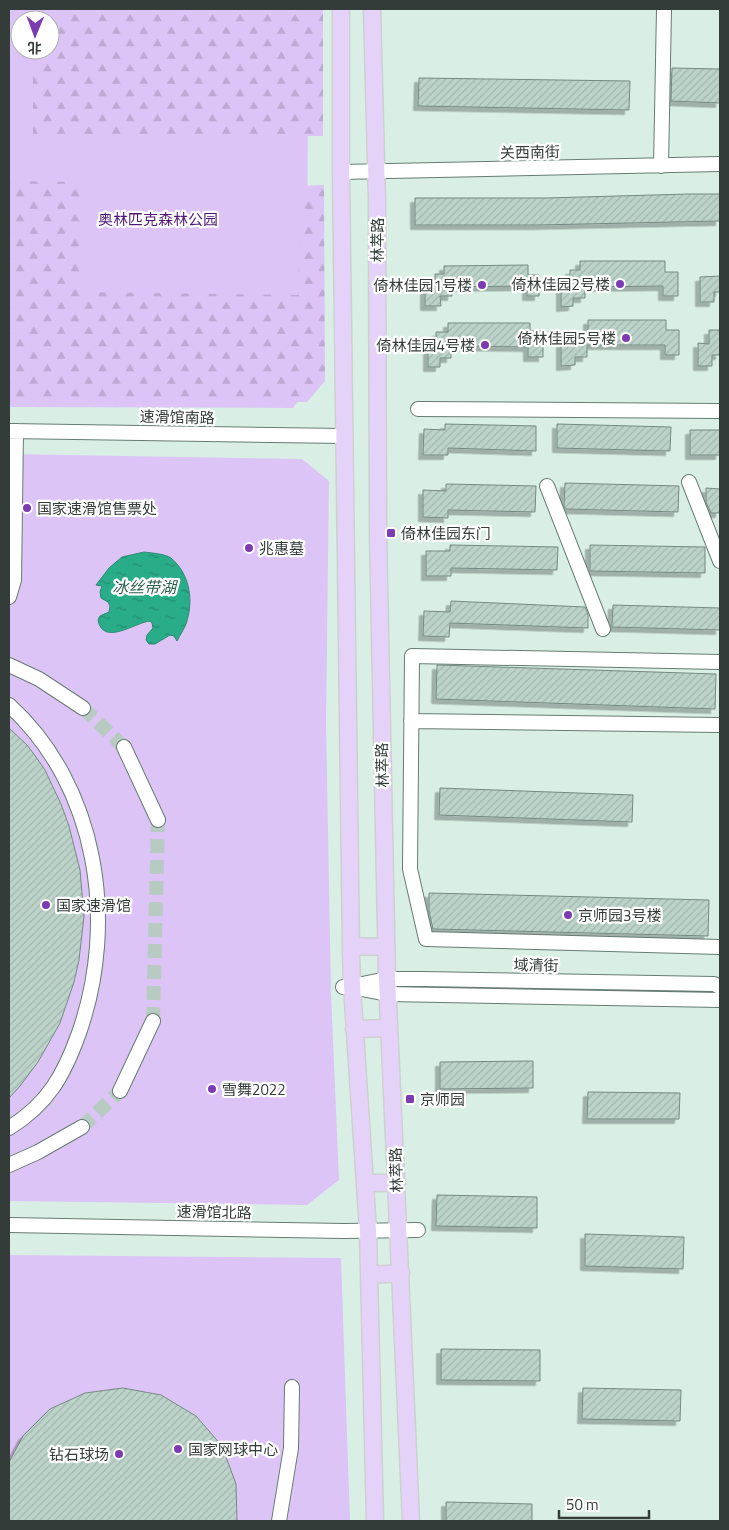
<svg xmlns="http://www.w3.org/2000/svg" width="729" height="1530" viewBox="0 0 729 1530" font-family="'Titillium Web','Noto Sans SC',sans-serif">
<defs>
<pattern id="forest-firs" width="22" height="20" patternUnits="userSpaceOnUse" patternTransform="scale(1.25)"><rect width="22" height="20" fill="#dcc4f6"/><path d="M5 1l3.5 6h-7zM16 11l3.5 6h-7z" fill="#bda9d4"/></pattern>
<pattern id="water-ripples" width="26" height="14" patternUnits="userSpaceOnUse" patternTransform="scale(1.25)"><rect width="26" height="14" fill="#29ac88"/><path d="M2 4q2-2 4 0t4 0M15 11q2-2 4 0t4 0" fill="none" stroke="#248d70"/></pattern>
<pattern id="building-hatch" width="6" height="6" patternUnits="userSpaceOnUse" patternTransform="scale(1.25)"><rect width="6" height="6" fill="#bcd3ca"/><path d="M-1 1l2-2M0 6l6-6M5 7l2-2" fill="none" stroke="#a2b6ae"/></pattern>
<filter id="shadow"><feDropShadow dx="-4.5" dy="4.5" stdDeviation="0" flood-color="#0004"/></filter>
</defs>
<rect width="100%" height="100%" fill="#d9efe6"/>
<path fill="#dcc4f6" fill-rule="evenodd" d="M9,9H308L307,388L293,408L9,407ZM20,20H50V50H20Z
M9,454L302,459L329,481L326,722L331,993L339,1180L307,1205L9,1201Z
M9,1255L341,1258L350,1521H9Z"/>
<path fill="url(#forest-firs)" d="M34,9H323V136L33,138V50H50V20H34Z
M9,181L82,182V292L298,295L300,186L324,185L325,381L307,402H9Z"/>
<path fill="url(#water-ripples)" stroke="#2c8a70" d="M144,552C152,553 165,554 171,558C190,574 194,601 186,624C184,629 180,635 177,641L174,636L170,635L155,644H149L146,640L147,635L153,628L152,623L150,621C136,622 103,647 98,620L100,616L109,612L110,606L108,602L101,598L100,592L102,586L96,585L109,568L122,557Z"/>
<path fill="url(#building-hatch)" stroke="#758a82" filter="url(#shadow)" d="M672,68L720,69V103L671,101Z
M419,78L630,81L629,110L418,106Z
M689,194H720V221L538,225H415V198H546Z
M580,261H665V272H678V296H663V286L585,287V298H573V306L561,307V281H570V270H580Z
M528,265V275H539V296H527V286L452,287V296H440L441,306H425V283H435V274H444V266Z
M720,276V292H714V302H700V277Z
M588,320H666V330H679V355H665V345H587V357H575V365L561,366V343H573V332H588Z
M448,323H530V331H543V357H528V347L451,346V358H440V367H428V344H436V332H448Z
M709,330H720V355H712V366H698V343L709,344Z
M445,424L536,426V451L448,448V455H423L424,429L445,430Z
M557,424L671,427L670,451L557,448Z
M690,430H720V455H690Z
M565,483L679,486L678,512L566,509L564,506Z
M446,484L536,486L535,512L448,510V518L423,517V490L446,491Z
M706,488L720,489V513H711L706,502Z
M450,545L558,547L557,570L451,568V576H426V551H450Z
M590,545L705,547V573L590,571Z
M451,601L585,607L588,615V628L450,623L449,637L423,636L424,611L450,612Z
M613,605L720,608V630L612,627Z
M437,665L716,674L715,709L436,699Z
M9,728L27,745L36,757L45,770L61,804L69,826L80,870L84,916L79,960L74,982L60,1023L38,1062L20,1086L9,1098Z
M440,788L633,795L632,822L439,815Z
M429,893L709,900L708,936L433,929L429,911Z
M533,1061V1088L440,1089V1062Z
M588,1092L680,1093L679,1119H587Z
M437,1195L537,1197V1228L436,1226Z
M585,1234L684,1237L683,1269L585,1266Z
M441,1349L540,1350V1381L441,1380Z
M123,1388L161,1395L196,1416L222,1446L236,1484L237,1521H9V1462L23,1436L50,1409L85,1393Z
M583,1388L681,1390L680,1421L582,1419Z
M446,1502L532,1504V1521H446Z"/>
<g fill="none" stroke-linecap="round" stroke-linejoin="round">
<path stroke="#b8cbc3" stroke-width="14" stroke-dasharray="14 7" stroke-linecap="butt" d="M83,708L124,747
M153,1021L158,820
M82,1127L120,1091"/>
<g stroke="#677b73" stroke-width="16">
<path id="minor" d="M661,166L664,9
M341,172L720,164
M418,409L720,411
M9,431L344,436
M689,482L720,561
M547,486L603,629
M9,597L14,580L16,431
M720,662L412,656L410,869L426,939L720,947
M9,665L39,679L83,708
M9,705C98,786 118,922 79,1033C64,1075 48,1104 9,1128
M411,721L720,725
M124,747L158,820
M343,987L352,986L387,979H422L714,984L720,987
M357,988L387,994L720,1000
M120,1091L153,1021
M9,1165L38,1152L82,1127
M9,1225L344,1231L418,1230
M279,1521L291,1448L292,1387"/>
</g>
<g stroke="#ced0cf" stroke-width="19">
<path id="major" d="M341,9V172L351,952L352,986L368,1231L375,1521
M372,9L377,200L378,532L387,979L411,1521
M351,946L386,947
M354,1029L389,1028
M365,1183H397
M369,1275L401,1273"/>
</g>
<use href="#minor" stroke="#fff" stroke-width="14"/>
<use href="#major" stroke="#e5d2f9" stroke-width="16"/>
</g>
<g fill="#7c3bb0" stroke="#fff" stroke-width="2">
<circle cx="620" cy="284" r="5"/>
<circle cx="482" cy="285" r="5"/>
<circle cx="626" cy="338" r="5"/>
<circle cx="485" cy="345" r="5"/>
<circle cx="27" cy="508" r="5"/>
<rect x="386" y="528" width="10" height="10" rx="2.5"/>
<circle cx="249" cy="548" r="5"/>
<circle cx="46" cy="905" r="5"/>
<circle cx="568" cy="915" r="5"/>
<circle cx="212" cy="1089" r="5"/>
<rect x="405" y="1094" width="10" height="10" rx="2.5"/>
<circle cx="178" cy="1449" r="5"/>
<circle cx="119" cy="1454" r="5"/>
</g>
<g text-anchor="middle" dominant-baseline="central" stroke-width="4.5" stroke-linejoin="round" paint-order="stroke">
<g font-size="15" fill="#333c39" stroke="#fff">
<text transform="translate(530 152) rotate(-1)">关西南街</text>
<text transform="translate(377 240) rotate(-90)">林萃路</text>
<text transform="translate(177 417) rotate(1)">速滑馆南路</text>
<text transform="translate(382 765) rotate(-91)">林萃路</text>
<text transform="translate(536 965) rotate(1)">域清街</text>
<text transform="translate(396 1170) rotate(-92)">林萃路</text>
<text transform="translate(214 1212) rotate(1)">速滑馆北路</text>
</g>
<g font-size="15" fill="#501978" stroke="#fff">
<text x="158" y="219">奥林匹克森林公园</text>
</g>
<g font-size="15" fill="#333c39" stroke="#fff" text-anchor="start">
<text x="610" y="284" text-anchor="end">倚林佳园2号楼</text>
<text x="472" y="285" text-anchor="end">倚林佳园1号楼</text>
<text x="616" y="338" text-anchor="end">倚林佳园5号楼</text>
<text x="475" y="345" text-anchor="end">倚林佳园4号楼</text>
<text x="37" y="508">国家速滑馆售票处</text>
<text x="401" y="533">倚林佳园东门</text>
<text x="259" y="548">兆惠墓</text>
<text x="56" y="905">国家速滑馆</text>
<text x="578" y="915">京师园3号楼</text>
<text x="222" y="1089">雪舞2022</text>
<text x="420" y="1099">京师园</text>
<text x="188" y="1449">国家网球中心</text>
<text x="109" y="1454" text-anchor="end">钻石球场</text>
</g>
<g font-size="16" font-style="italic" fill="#2c5e4e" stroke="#fff">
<text x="144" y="587">冰丝带湖</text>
</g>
</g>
<rect width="729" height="1530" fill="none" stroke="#333c39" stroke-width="20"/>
<g transform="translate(35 35) rotate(181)"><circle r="24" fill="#ffffff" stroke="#adb1b0"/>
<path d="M0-4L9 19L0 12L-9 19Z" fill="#7c3bb0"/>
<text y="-8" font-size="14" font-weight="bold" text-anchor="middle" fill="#333c39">北</text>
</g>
<path d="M559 1510v8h90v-8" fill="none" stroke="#333c39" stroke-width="2.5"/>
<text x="566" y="1510" font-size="15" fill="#333c39" stroke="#ffffff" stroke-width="4" paint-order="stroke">50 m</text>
</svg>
